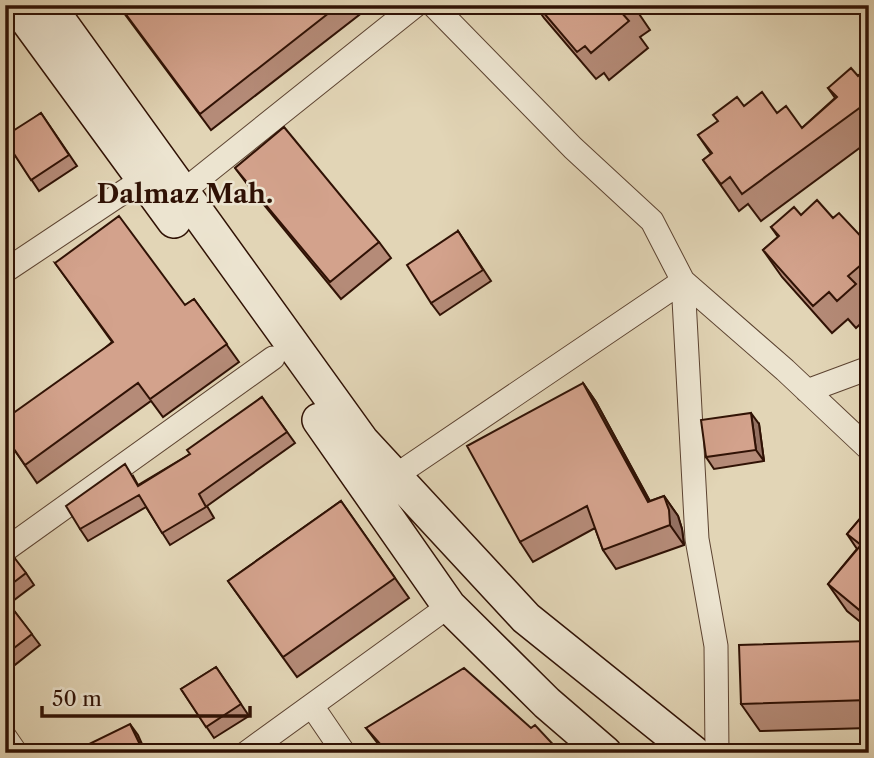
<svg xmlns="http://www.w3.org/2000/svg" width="874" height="758" viewBox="0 0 874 758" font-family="'Libre Caslon Text',serif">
<rect width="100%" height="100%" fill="#e2d5b6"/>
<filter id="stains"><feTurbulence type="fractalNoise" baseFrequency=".00286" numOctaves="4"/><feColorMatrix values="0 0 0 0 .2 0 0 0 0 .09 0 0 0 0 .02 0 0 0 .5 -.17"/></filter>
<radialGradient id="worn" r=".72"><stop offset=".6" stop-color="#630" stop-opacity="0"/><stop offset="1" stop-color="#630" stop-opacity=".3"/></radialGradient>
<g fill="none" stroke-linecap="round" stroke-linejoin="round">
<g stroke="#5c4331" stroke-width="25">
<path id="street" d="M433,5L573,148L652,221L683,281L697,539L716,646L717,753
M181,193L416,5
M5,271L143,179
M807,391L869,368
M395,476L683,281L785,370L869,449
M5,550L273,358
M312,706L344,753
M5,737L16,753
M246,753L449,606"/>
</g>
<g stroke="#301205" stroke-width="36">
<path id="secondary" d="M16,5L174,221
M48,5L362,441L526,618L694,753
M319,420L449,606L547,703L605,753"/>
</g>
<use href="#street" stroke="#ece4d0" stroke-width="23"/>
<use href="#secondary" stroke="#ece4d0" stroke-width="33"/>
</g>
<path fill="#b58b78" stroke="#301205" stroke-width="2" d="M118,5H372L211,130Z
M535,5H633L650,30L640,37L648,48L609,80L604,73L596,79L544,18Z
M869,66V141L761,221L748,204L739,211L703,160L711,154L698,135L744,106L777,113L802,128L835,98L828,88L858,76Z
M41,113L77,166L39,191L5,140Z
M235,168L379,242L391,258L341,299L247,184Z
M801,215L833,218L869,245V316L856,328L848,319L832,333L782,277L763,250L778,237L771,227Z
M458,231L491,281L440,315L431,303Z
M55,263L185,305L194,299L239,362L163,417L151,401L37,483L5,436L112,342Z
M583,383L596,402L650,501L664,496L678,516L682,529L684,545L616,569L603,550L595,528L533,562L520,542Z
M262,397L295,443L207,506L214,518L170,545L146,507L88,541L80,529L133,476L138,485L190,454Z
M759,424L764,461L714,469L706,457Z
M341,501L409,598L297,677L228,581Z
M869,508V629L847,611L828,584L857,549L847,534Z
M5,550L26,573L34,585L9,604L40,645L11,668L5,661Z
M869,641V728L760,731L741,704Z
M216,667L249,716L214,738L181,689Z
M366,728H531L561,753H385Z"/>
<path fill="#947162" stroke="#301205" stroke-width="2" d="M583,383L596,402L661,522L648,502Z
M751,413L759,424L764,461L756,450Z
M664,496L678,516L682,529L684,545L670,525Z
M130,724L138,735L146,753H144Z"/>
<path fill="#d3a28c" stroke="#301205" stroke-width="2" d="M119,5H339L200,114Z
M537,5H628L621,12L629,21L591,53L585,46L577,52Z
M869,66V101L742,194L730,177L721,184L703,160L712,153L698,135L718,121L713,115L737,97L744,106L762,92L777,113L786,106L802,128L837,97L828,88L851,68L858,76Z
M41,113L69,155L31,180L5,140V136Z
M284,127L379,242L330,282L235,168Z
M817,200L833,218L839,213L869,245V258L848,276L856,284L837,301L829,292L813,306L763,250L779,236L771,227L794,207L801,215Z
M119,216L185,305L194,299L227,344L150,399L138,383L25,465L5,436V419L113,342L55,263Z
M458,231L483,270L431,303L407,265Z
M583,383L648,502L664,496L669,510L670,525L603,550L587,506L520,542L467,446Z
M262,397L287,432L199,494L206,507L162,533L139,495L80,529L66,506L125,464L138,486L190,454L187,450Z
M751,413L756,450L706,457L701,420Z
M341,501L395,578L283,657L228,581Z
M869,508V618L828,584L861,545L847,534Z
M7,548L26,573L5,589V550Z
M5,599L32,634L5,655Z
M869,641V700L741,704L739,645Z
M216,667L241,704L206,727L181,689Z
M464,668L531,728L535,725L561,753H388L366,728Z
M130,724L144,753H81L79,749Z"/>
<g text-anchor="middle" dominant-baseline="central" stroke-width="5" stroke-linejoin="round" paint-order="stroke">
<g font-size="26" font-weight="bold" fill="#301205" stroke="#ece4d0">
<text x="185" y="194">Dalmaz Mah.</text>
</g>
</g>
<rect width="874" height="758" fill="none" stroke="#e2d5b6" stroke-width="28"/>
<rect x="7" y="7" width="860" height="744" fill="none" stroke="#301205" stroke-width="3.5"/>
<rect x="14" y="14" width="846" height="730" fill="none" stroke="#301205" stroke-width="2"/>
<path d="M42 706v10h208v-10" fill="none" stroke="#301205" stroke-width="3.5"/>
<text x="52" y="706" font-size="21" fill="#301205" stroke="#ece4d0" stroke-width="5" paint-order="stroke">50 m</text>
<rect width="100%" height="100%" filter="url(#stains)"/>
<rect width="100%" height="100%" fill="url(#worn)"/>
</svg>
